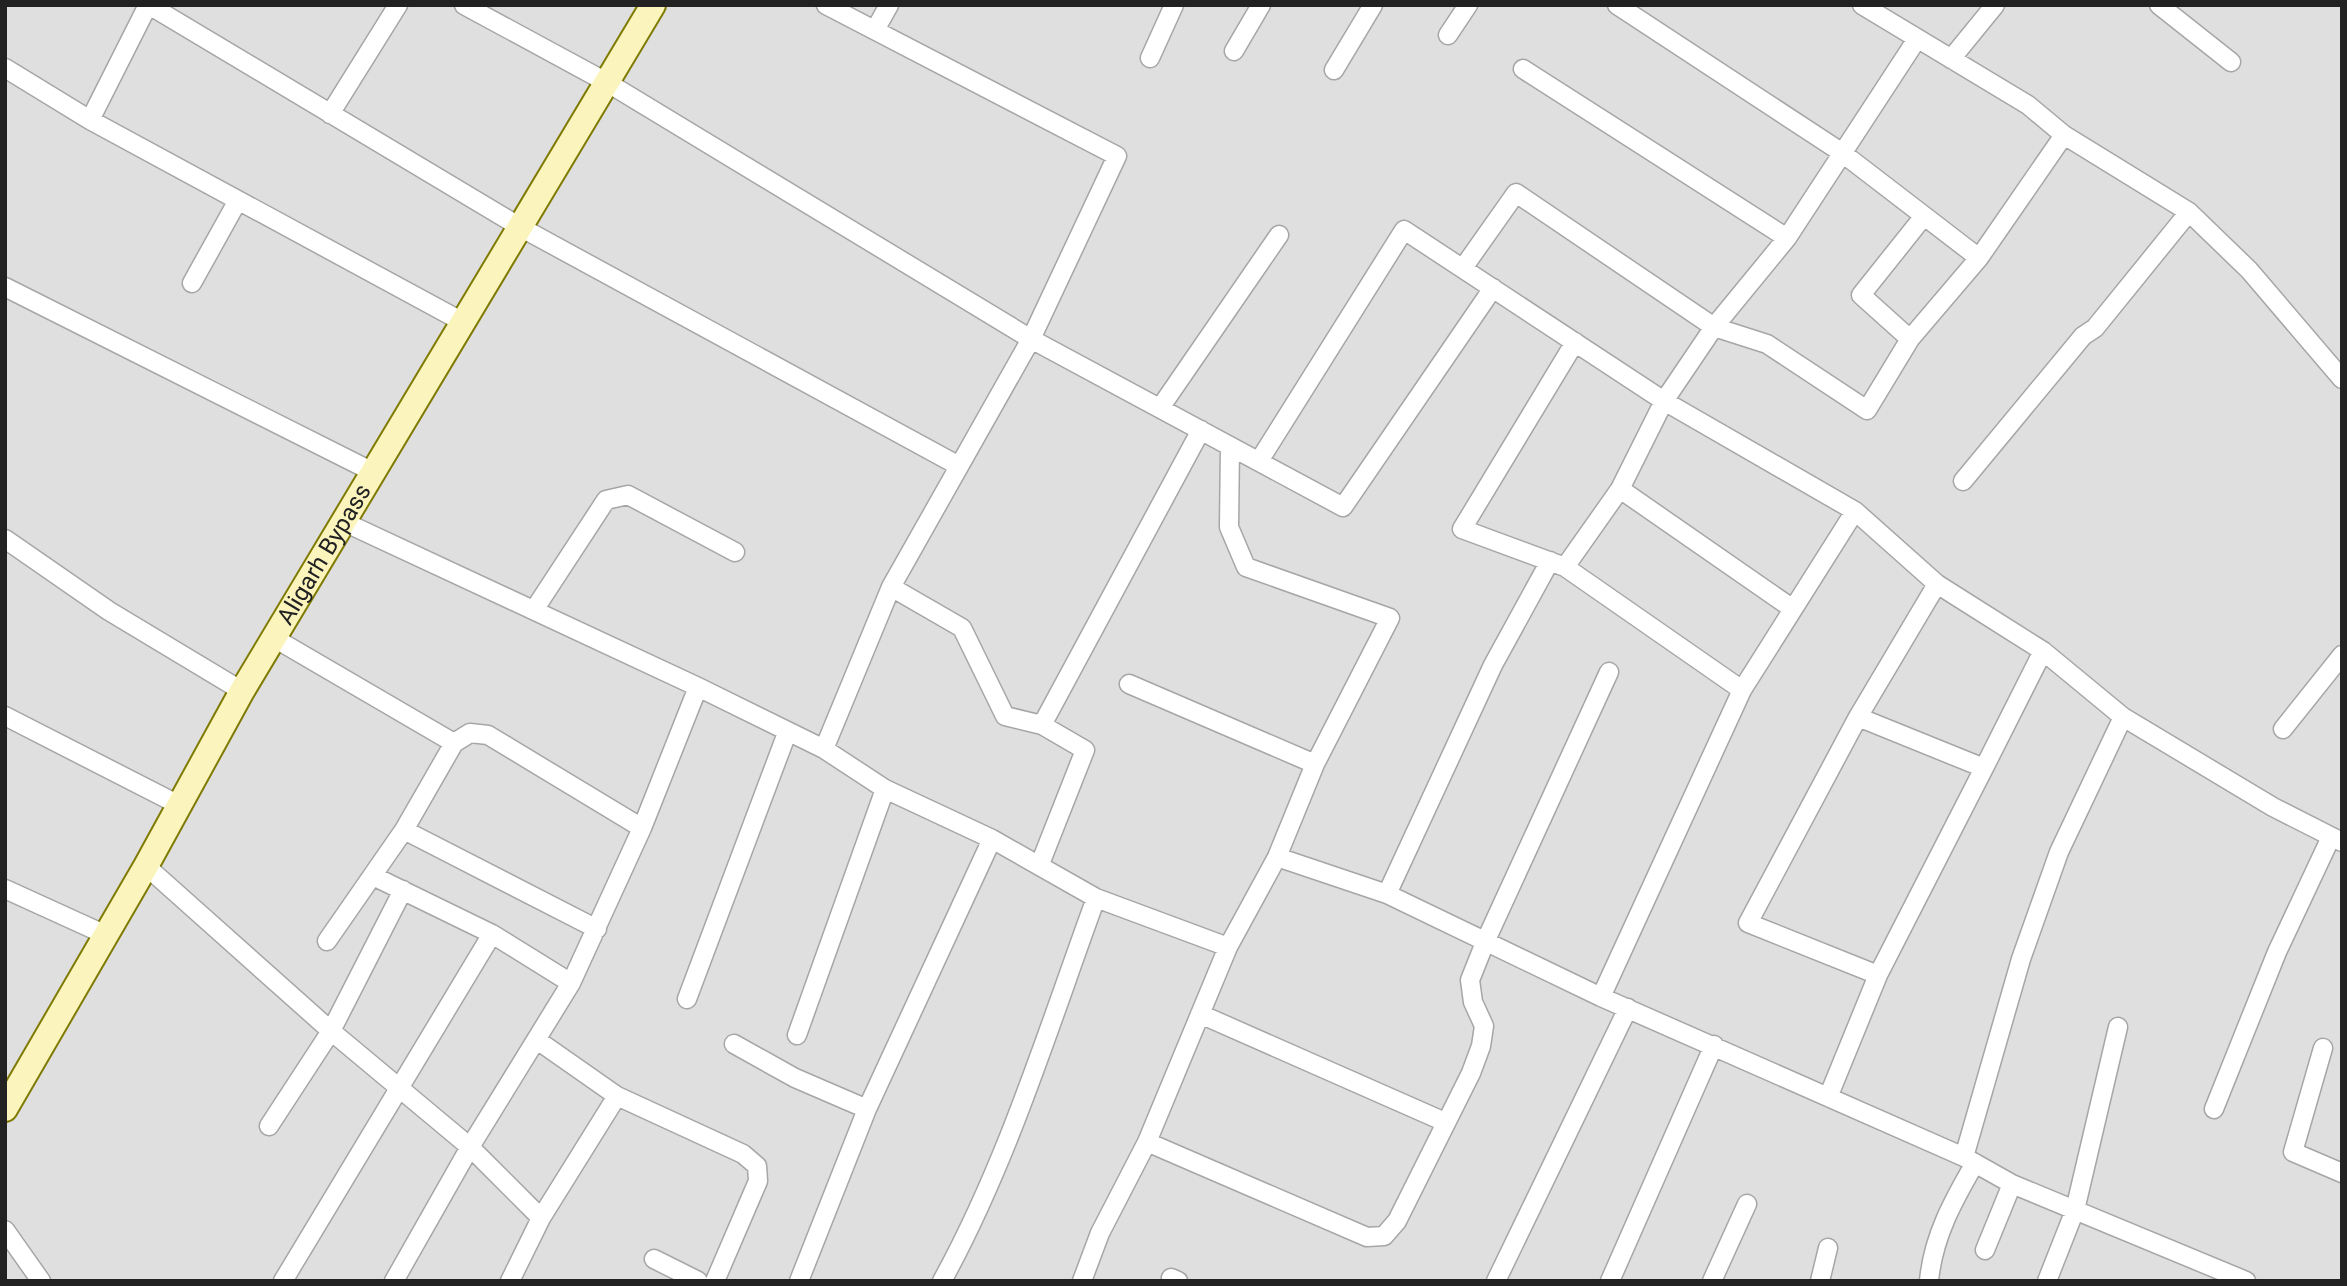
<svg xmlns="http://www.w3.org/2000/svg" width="2347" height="1286" viewBox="0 0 2347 1286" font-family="Roboto,sans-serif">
<rect width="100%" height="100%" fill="#f2ede8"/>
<path fill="#e0dfdf" d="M5,5H2342V1281H5Z"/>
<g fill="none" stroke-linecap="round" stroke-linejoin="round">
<g stroke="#a6a6a6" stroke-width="21">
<path id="street" d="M148,5L90,120L461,321
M149,5L520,227L959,466
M464,5L608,83L1031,339L1343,507L1493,288
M1617,5L1841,152L1979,258
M1862,5L2028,105L2064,135L2189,212L2249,270L2342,379
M2159,5L2231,62
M875,30L889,5
M1448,35L1468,5
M1234,51L1261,5
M1150,58L1174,5
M1951,59L1995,5
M5,68L90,120
M1523,69L1787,238
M1334,70L1373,5
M330,114L398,5
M1463,268L1516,193L1714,327L1787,238L1917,39
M192,283L237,202
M5,287L373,472
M1910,339L1861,295L1924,216
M1575,342L1462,529L1565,567L1742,690
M1160,408L1279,235
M1259,461L1404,230L1664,401L1855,511L1742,690L1601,997
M1963,481L2083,336L2095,328L2189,212
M1620,489L1793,609
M1855,511L1937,584L2043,651L2123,717L2273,807L2342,842
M344,522L698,687L824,749L885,789L992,839L1096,898L1228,947L1277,857L1315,764L1390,618L1246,567L1229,527L1230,446
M5,539L109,611L242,691
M1565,567L1620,489L1664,401L1714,327L1767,344L1867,410L1910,339L1979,258L2064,135
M891,587L962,628L1005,716L1042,725L1085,750L1040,864
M534,610L606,500L628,495L735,552
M274,638L454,743
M1129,684L1315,764
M5,716L179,805
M1042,725L1201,430
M2283,729L2342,655
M824,749L891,587L1031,339L1117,156L826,5
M1984,768L2043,651
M404,830L597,929
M1277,857L1387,894L1601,997L1964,1157L2012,1184L2246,1281
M146,866L331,1031L470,1147L541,1218
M373,876L492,934L571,983
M5,889L106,935
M1387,894L1493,665L1550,561
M327,941L404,830L454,743L470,733L488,735L642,828
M1878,975L1748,923L1858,717L1937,584
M687,999L787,733
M1200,1014L1445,1122
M797,1035L885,789
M537,1040L617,1096L743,1154L757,1166L758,1181L715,1281
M734,1044L795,1078L867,1109
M2323,1048L2293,1152L2342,1173
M1829,1095L1878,975L1984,768L1858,717
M2214,1109L2277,952L2331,837
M269,1126L331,1031L403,890
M1147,1142L1367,1237L1384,1236L1397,1221L1471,1073L1481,1046L1484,1026L1473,1002L1470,980L1486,940L1609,672
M1964,1157L2021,959L2059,852L2123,717
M5,1230L41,1281
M1985,1250L2012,1184
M654,1259L698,1281
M1171,1278L1178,1281
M283,1281L492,934
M394,1281L470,1147L571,983L642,828L698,687
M510,1281L541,1218L617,1096
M799,1281L867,1109L992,839
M942,1281C1008,1161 1049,1026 1096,898
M1082,1281L1100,1233L1147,1142L1228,947
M1496,1281L1628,1008
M1610,1281L1714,1045
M1712,1281L1747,1204
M1820,1281L1828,1248
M1929,1281C1933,1237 1953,1201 1975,1163
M2047,1281L2075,1210L2118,1027"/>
</g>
<g stroke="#7f7a02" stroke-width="28">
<g id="secondary">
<path id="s1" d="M5,1109L146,866L242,691L653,5"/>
</g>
</g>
<use href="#street" stroke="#fff" stroke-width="18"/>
<use href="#secondary" stroke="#fbf5bd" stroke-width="24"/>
</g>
<g text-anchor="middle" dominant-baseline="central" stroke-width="7" stroke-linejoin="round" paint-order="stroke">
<g font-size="24" fill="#222" stroke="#fff">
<text stroke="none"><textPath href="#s1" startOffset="640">Aligarh Bypass</textPath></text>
</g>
</g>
<rect width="2347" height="1286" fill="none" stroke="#222222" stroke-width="14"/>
</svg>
